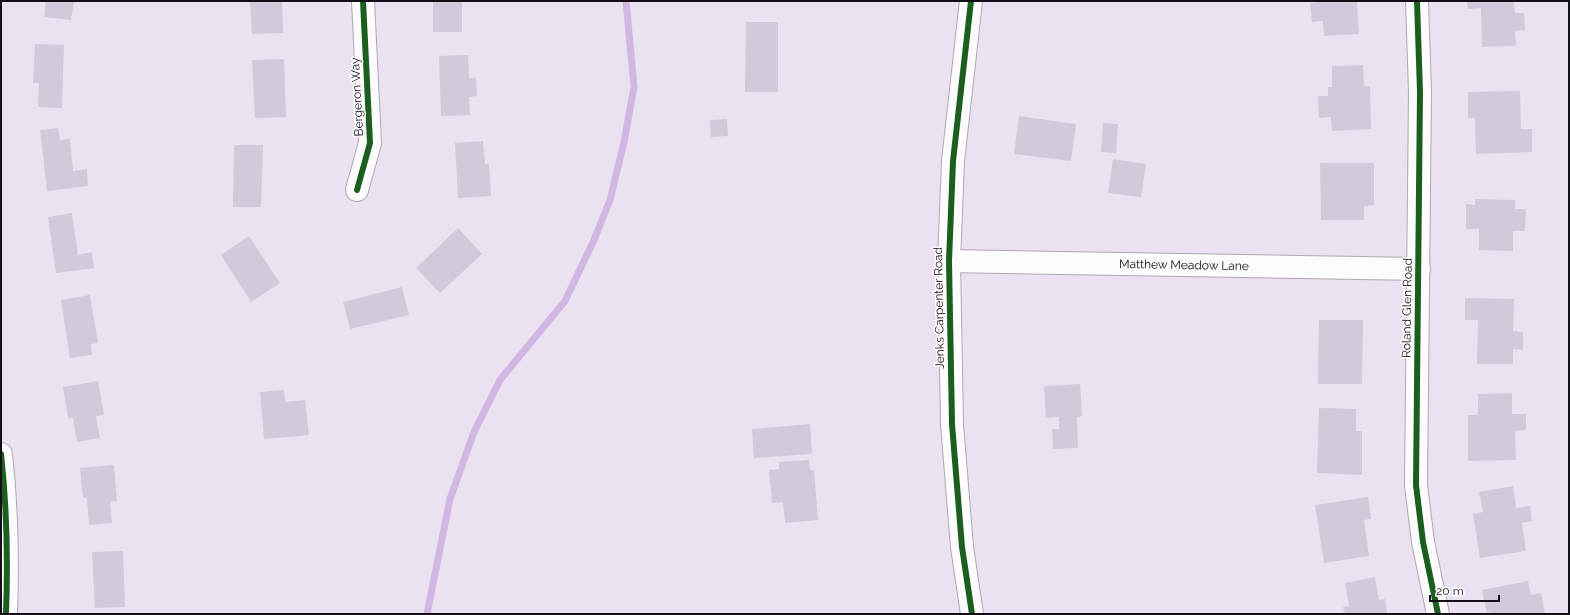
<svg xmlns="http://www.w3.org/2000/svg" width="1570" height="615" viewBox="0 0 1570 615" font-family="Raleway,sans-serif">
<rect width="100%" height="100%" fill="#ebe2f1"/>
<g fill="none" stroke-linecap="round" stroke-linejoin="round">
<path stroke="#d2b7e4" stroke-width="7" d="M427,614L450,499L474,432L500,380L565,301L594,240L610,200L624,142L634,87L626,1"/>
</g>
<path fill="#d2c9da" d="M46,1H74L71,20L44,17Z
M250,1H282L283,33L252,34Z
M433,1H462V32H433Z
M1318,1H1357L1359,34L1324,36L1323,21L1312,22L1310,3L1318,2Z
M1467,1H1514L1515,13H1524L1525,30L1515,31L1516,46L1482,47L1481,8L1468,9Z
M746,22H778V92H745Z
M35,44L64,45L62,108L38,107L39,83H33Z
M468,55L469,78H476L477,96L469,97L470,115L441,116L439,56Z
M284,59L286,117L255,118L252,60Z
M1363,65L1364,86H1370L1371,129L1332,131L1331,117L1319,118L1318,96H1328V87H1332V66Z
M1520,91L1521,129H1532V152L1476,154L1475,118H1468V92Z
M1019,116L1076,124L1071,161L1014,154Z
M727,119L728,136L711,137L710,120Z
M1103,123L1118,124L1116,153L1101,152Z
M58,128L60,140L70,139L73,171L87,169L88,186L47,191L40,130Z
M483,141L485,164H489L491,196L458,198L455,143Z
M234,145H263L261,207H233Z
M1113,159L1146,164L1141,197L1108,193Z
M1320,163H1374V205L1364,206V220H1321Z
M1475,199L1515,200V209H1526L1525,231H1513V251L1479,250V229H1466V204L1475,205Z
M72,213L78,255L92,252L94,268L56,273L48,217Z
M458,228L482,254L440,293L416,268Z
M249,236L280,283L251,302L221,255Z
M402,287L409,315L350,329L343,302Z
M90,295L98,343L91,344L92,355L70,358L61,300Z
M1465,298L1514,299L1513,331L1523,332V350L1513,349V364H1477L1478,320H1465Z
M1319,320H1363L1362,384H1318Z
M98,381L104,415L96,416L100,438L77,442L73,418H68L63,387Z
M1080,384L1082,416L1077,417L1078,448L1053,449L1052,429H1059V417L1046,418L1044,386Z
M284,390L285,402L305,400L309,435L264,439L260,392Z
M1512,393V414H1526V430L1515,431L1516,460L1468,461V415H1478V394Z
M1319,408L1356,409V431H1362V475L1317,473Z
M810,424L812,454L754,458L752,429Z
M809,460L810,470H814L818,520L785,523L783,502L772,503L769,470L779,469V462Z
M114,465L117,501L110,502L112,523L89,525L87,498H83L80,468Z
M1513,486L1516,508L1530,506L1532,521L1522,523L1526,551L1480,558L1473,514L1483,512L1479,492Z
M1368,497L1371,519L1364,520L1369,556L1324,563L1315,505Z
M123,551L125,607L95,608L92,552Z
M1375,577L1379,600L1385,599L1387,614H1345L1343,607L1349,606L1345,583Z
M1528,581L1531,595L1541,593L1545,614H1492L1491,612L1487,613L1482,590Z"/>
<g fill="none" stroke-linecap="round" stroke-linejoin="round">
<g stroke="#afa8b4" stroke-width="24">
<g id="minor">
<path d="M971,1L953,161L949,261L952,424L962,547L972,614"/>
<path d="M1417,1L1420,92L1416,485L1423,542L1438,614"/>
<path d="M357,190L370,143L363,1"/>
<path id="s1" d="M949,261L1419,269"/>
<path d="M1,454C7,508 8,560 6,614"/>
</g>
</g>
<use href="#minor" stroke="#fcfbfd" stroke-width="22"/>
<g stroke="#fff" stroke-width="8">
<path id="cycleway" d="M971,1L953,161L949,261L952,424L962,547L972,614
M1417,1L1420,92L1416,485L1423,542L1438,614
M357,190L370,143L363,1
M1,454C7,508 8,560 6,614"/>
</g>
<use href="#cycleway" stroke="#1b5e20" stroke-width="6"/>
</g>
<g text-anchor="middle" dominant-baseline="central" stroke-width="3" stroke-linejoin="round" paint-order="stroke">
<g font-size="12" fill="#130e17" stroke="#fff">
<text transform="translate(357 97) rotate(-93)">Bergeron Way</text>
<text stroke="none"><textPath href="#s1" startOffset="235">Matthew Meadow Lane</textPath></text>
<text transform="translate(939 308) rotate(-91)">Jenks Carpenter Road</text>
<text transform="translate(1407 308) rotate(-89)">Roland Glen Road</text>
</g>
</g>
<rect width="1570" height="615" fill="none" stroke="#130e17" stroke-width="4"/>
<path d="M1430 595v6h69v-6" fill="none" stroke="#130e17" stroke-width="2"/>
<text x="1436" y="595" font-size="12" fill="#130e17" stroke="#ffffff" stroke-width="3" paint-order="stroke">20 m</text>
</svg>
